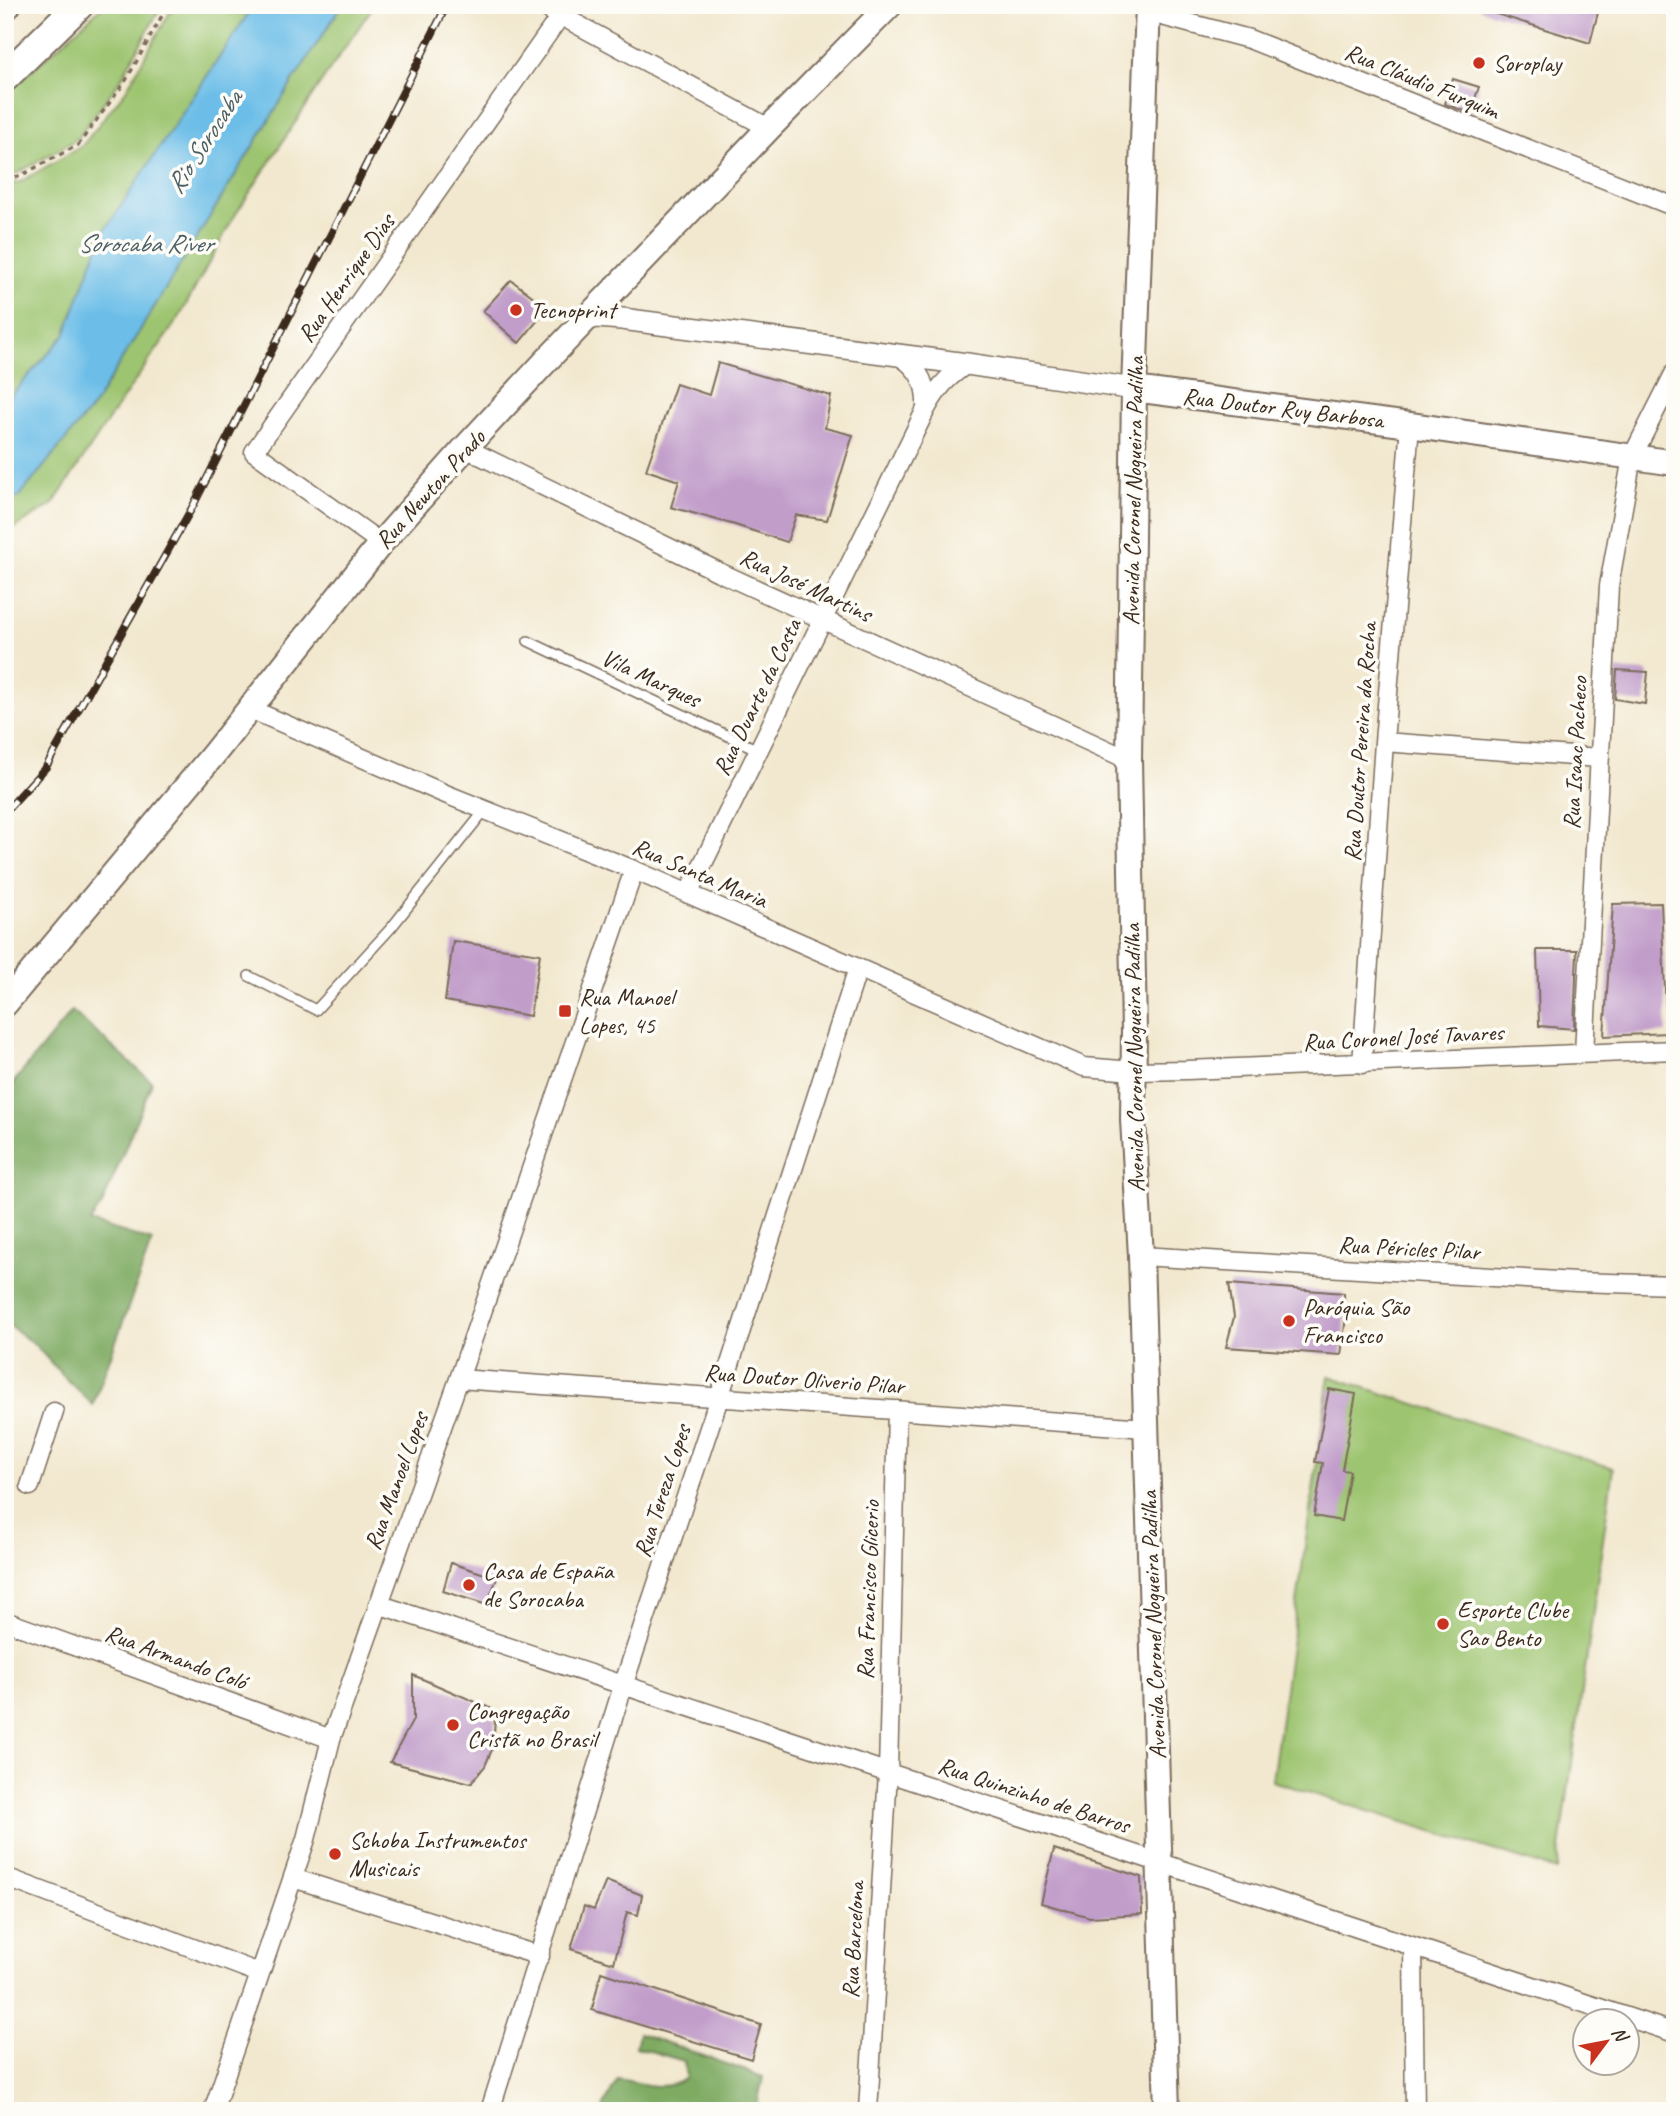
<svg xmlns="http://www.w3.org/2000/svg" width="1680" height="2116" viewBox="0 0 1680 2116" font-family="Caveat,sans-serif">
<rect width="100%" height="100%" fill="#fdfcf7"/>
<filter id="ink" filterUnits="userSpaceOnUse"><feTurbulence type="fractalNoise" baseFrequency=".0143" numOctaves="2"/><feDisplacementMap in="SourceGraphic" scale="14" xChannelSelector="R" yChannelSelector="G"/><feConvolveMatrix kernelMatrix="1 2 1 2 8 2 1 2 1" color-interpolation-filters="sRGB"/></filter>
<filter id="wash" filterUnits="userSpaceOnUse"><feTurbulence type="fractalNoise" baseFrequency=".00686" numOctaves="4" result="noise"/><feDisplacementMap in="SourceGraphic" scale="28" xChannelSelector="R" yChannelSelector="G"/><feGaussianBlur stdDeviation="1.57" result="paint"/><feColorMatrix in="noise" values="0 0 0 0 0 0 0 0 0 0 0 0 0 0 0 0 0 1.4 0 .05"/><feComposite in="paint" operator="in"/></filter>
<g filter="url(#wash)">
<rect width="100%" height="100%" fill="#f2e8cf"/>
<path fill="#9dc46f" stroke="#6c7746" stroke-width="2" d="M104,5H162L121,79L77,139L18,173L5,175V95Z
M174,5H374L318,87L232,220L180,316L115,410L53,504L5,534V185L20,182L82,146L126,90Z
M1329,1376L1613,1468L1557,1870L1272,1781Z"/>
<path fill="#7eaa62" stroke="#5c6a40" stroke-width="2" d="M72,1011L152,1082L102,1205L90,1222L152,1241L93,1405L64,1377L36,1346L5,1322V1093Z
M639,2033L763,2077L756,2111H610L603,2107L618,2079C641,2083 665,2093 686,2078L684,2061L636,2047Z"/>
<path fill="#6cbee8" stroke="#547483" stroke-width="2" d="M254,5H342L295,78L94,405L19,497L5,502V402L65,335L103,233Z"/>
<g id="blocks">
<path fill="#c19eca" d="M1480,5H1600L1590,43L1480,9Z
M1453,79L1479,87L1470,113L1445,104Z
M511,280L548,308L519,343L483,311Z
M718,363L831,396L825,428L853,435L827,520L796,515L787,542L735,525L671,507L679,481L646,470L676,384L709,395Z
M1617,670L1648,672L1645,704L1615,699Z
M1661,903L1667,1033L1604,1036L1613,904Z
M453,941L540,954L530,1016L445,1001Z
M1537,950H1577L1574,1029L1539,1026Z
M1229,1284L1344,1293L1345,1325L1341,1355L1226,1347L1234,1317Z
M1329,1389L1356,1394L1342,1470L1350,1471L1341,1521L1314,1516L1323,1463L1315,1462Z
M451,1563L497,1578L487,1605L443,1591Z
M413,1675L492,1709L495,1719L493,1747L485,1766L471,1783L390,1762L413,1720Z
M1054,1849L1141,1877L1142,1914L1090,1917L1041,1903Z
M606,1881L642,1895L638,1915L627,1912L614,1963L571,1949L584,1906L594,1910Z
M601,1972L761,2025L751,2059L592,2010Z"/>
</g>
</g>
<g filter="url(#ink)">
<use href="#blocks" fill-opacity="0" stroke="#7b6c5c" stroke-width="2"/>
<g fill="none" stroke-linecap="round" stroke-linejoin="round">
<g stroke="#7b6c5c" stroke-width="12">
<path id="service" d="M528,641L758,750
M249,976L316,1010L391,928L485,810"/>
</g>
<g stroke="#7b6c5c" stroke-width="21">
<path id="minor" d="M541,5L769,128
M1147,12L1249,39L1675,207
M901,357C921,370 927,386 926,409
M465,448L719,572L1129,760
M381,543L254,452L568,5
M250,709L443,793L634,870L1084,1067L1133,1071L1187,1070L1675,1050
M1384,742L1599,758
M688,894L926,409C938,388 946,378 967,364
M1584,1053L1609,586L1632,457L1675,372
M1362,1064L1384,742L1410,425
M1141,1256L1576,1282L1675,1285
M459,1379L1146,1428
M30,1486L54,1412
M378,1604L1675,2033
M5,1621L331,1739
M5,1877L259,1973
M293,1878L540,1956
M1413,1948L1415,2111
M213,2111L306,1839L331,1739L459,1379L634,870
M490,2111L623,1686L719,1398L858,968
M868,2111L888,1772L897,1410"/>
</g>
<g stroke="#7b6c5c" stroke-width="24">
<path id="tertiary" d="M586,320L596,317L622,319L967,364L1134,389"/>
</g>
<g stroke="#7b6c5c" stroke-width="28">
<path id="secondary" d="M1148,5L1134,389L1129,760L1134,1032L1133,1120L1141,1256L1167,2111
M1134,389L1410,425L1675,463
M5,1004L213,755L381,543L465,448L547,360L769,128L890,5"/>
</g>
<g stroke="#7b6c5c" stroke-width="32">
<path id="trunk" d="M5,6L6,5
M5,77L79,5"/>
</g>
<path stroke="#7b6c5c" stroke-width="3.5" stroke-dasharray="5 5" stroke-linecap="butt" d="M5,179L20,176L78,145L125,82L168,5"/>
<use href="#service" stroke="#fff" stroke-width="9"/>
<use href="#minor" stroke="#fff" stroke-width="18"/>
<use href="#tertiary" stroke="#fff" stroke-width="21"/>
<use href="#secondary" stroke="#fff" stroke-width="24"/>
<use href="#trunk" stroke="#fff" stroke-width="28"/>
<g stroke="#3b2a1e" stroke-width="8">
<path id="rail" d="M5,812L46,767L193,506L447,5"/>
</g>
<use href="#rail" stroke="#fdfcf7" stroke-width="5" stroke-dasharray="16" stroke-linecap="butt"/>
</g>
</g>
<g fill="#c8321e" stroke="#fdfcf7" stroke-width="2.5">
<circle cx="1479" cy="63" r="7"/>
<circle cx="516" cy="310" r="7"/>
<rect x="558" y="1004" width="14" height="14" rx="3.5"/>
<circle cx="1289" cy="1321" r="7"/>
<circle cx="469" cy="1585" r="7"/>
<circle cx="1443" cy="1624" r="7"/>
<circle cx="453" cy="1725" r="7"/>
<circle cx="335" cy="1854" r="7"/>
</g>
<g text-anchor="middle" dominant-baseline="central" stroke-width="7" stroke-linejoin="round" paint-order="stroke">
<g font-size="24" fill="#3b2a1e" stroke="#fdfcf7" text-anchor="start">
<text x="1493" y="63">Soroplay</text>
<text x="530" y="310">Tecnoprint</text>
<text x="579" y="997">Rua Manoel<tspan x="579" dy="28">Lopes, 45</tspan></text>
<text x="1303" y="1307">Paróquia São<tspan x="1303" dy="28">Francisco</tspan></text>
<text x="483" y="1571">Casa de España<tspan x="483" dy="28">de Sorocaba</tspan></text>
<text x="1457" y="1610">Esporte Clube<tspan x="1457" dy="28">Sao Bento</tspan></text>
<text x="467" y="1711">Congregação<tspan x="467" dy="28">Cristã no Brasil</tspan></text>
<text x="349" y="1840">Schoba Instrumentos<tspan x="349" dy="28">Musicais</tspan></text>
</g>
<g font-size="24" fill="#3b2a1e" stroke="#fdfcf7">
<text transform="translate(1422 81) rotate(22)">Rua Cláudio Furquim</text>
<text transform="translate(346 278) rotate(-55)">Rua Henrique Dias</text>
<text transform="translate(1283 408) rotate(7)">Rua Doutor Ruy Barbosa</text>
<text transform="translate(430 489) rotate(-48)">Rua Newton Prado</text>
<text transform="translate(1133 491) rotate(-89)">Avenida Coronel Nogueira Padilha</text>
<text transform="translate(806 585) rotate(25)">Rua José Martins</text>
<text transform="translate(651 678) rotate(25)">Vila Marques</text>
<text transform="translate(757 697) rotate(-64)">Rua Duarte da Costa</text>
<text transform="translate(1360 742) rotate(-86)">Rua Doutor Pereira da Rocha</text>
<text transform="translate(1575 753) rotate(-87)">Rua Isaac Pacheco</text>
<text transform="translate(700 873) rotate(23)">Rua Santa Maria</text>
<text transform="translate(1403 1037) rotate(-3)">Rua Coronel José Tavares</text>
<text transform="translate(1134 1058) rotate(-91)">Avenida Coronel Nogueira Padilha</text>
<text transform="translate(1409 1248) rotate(3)">Rua Péricles Pilar</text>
<text transform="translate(804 1379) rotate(4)">Rua Doutor Oliverio Pilar</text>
<text transform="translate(396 1481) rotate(-70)">Rua Manoel Lopes</text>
<text transform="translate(662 1491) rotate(-72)">Rua Tereza Lopes</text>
<text transform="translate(868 1590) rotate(-88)">Rua Francisco Glicerio</text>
<text transform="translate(1153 1625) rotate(-92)">Avenida Coronel Nogueira Padilha</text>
<text transform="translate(176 1657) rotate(20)">Rua Armando Coló</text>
<text transform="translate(1034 1795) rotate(18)">Rua Quinzinho de Barros</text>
<text transform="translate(853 1940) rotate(-87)">Rua Barcelona</text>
</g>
<g font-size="26" font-style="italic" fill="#4c5e65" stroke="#fdfcf7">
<text transform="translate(204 142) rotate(-57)">Rio Sorocaba</text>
<text x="145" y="243">Sorocaba River</text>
</g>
</g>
<rect width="1680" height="2116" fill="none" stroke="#fdfcf7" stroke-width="28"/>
<g transform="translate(1606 2042) rotate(58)"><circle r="33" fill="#fdfcf7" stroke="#afa8a0" stroke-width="2"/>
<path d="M0-5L12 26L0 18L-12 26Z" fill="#c8321e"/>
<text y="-10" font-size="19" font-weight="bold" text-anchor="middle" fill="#3b2a1e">N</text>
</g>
</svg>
